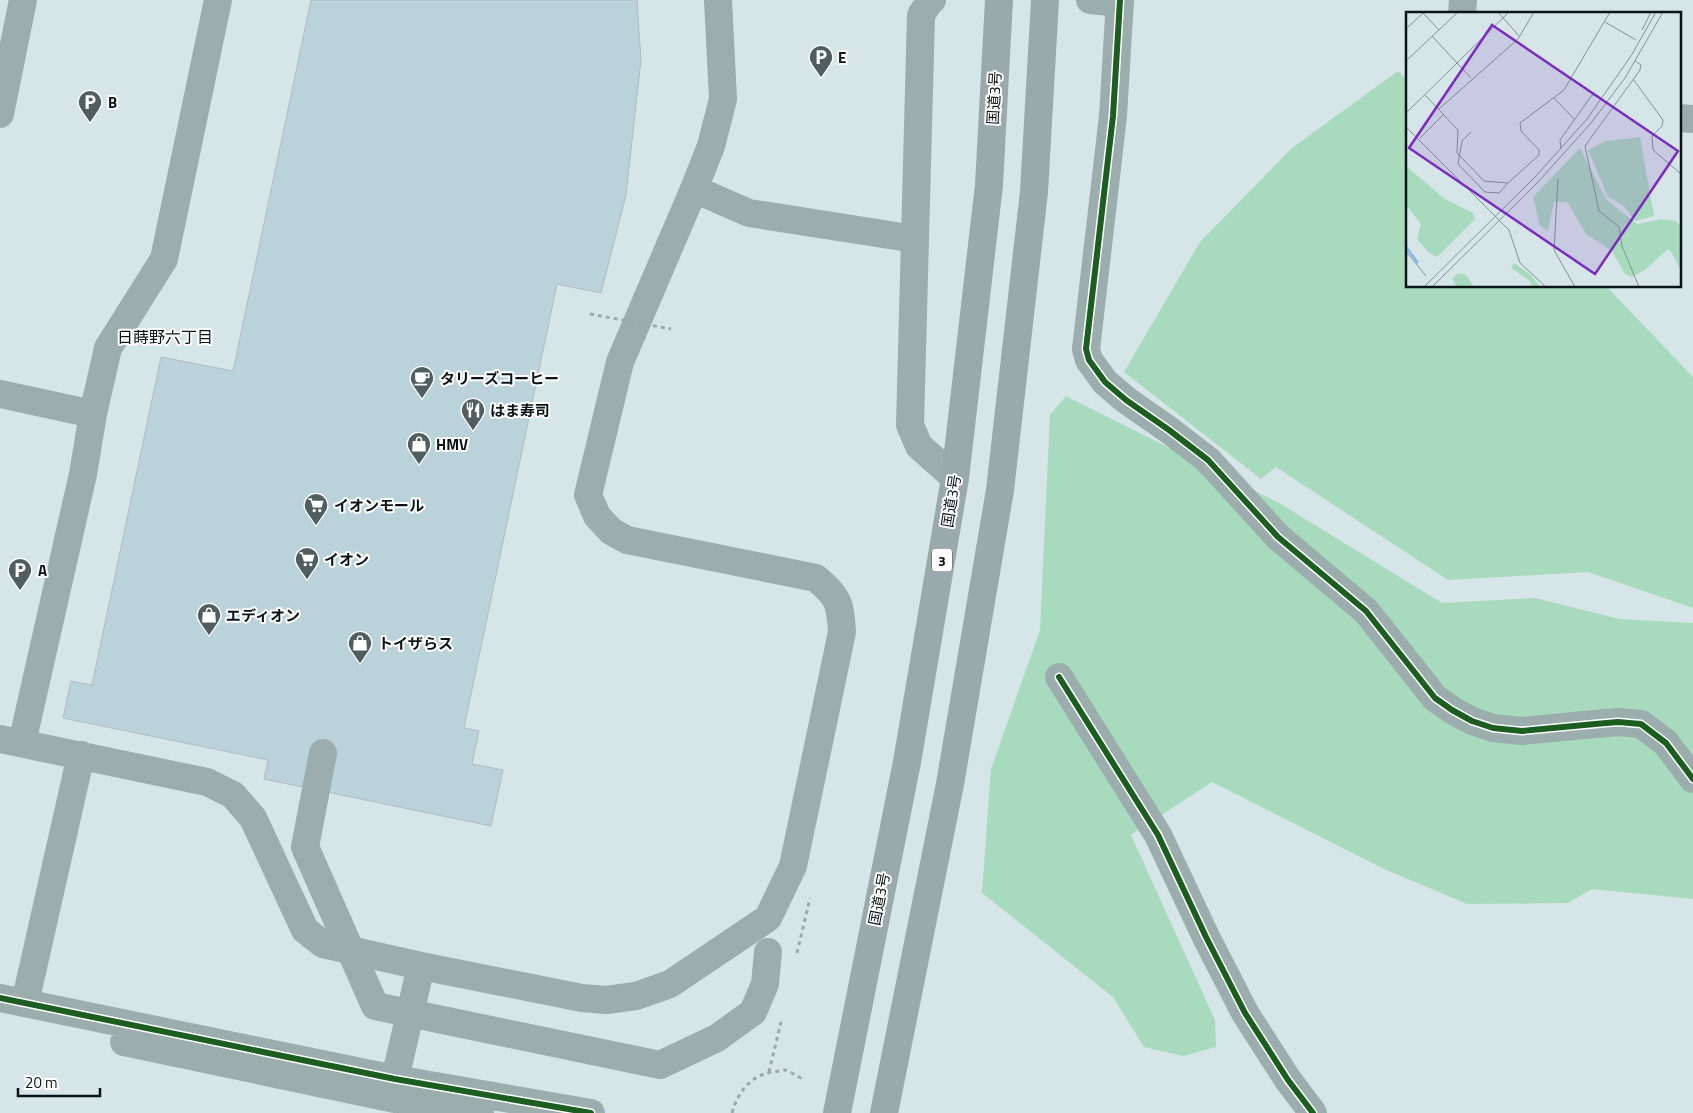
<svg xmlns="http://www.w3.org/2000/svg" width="1693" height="1113" viewBox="0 0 1693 1113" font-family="'Titillium Web','Noto Sans JP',sans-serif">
<rect width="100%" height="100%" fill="#d6e6e8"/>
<path fill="#a8dabe" d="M1398,71L1407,80V286H1606L1693,377V608L1588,572L1448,580L1276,467L1261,479L1124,372L1200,242L1292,148Z
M1066,396L1279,503L1442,603L1535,598L1620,619L1693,623V899L1592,889L1568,903L1467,904L1382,868L1212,782L1131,835L1215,1020L1216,1047L1183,1056L1144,1047L1113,997L982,893L991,769L1040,630L1050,415Z"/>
<path fill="#bad3db" stroke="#b0bcbf" d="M311,0H637L641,60L626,195L601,293L557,284L464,728L479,731L472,764L503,770L491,826L264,779L268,760L63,718L71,681L92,685L161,357L233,371Z"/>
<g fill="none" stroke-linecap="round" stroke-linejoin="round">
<path stroke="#9baaa9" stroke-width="3" stroke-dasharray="4 4" stroke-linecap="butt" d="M797,953L810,898
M769,1072L781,1022
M732,1113C738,1092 750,1076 772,1072C776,1072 781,1070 785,1070C790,1071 798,1077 803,1079"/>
<path stroke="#9badac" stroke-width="28" d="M932,0L930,1L921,15L910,425L919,446L955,478
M1090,0L1120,3
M1120,0L1113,116L1086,349L1089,360L1105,382L1126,400L1169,430L1208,460L1278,537L1366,611L1435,698L1452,710L1472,721L1493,728L1522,731L1595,724L1618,722L1641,724L1666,743L1693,779
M1462,14L1463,0
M0,114L23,0
M1679,118L1693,119
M694,189L749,213L915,239
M0,394L93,414
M1059,677L1158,835L1206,937L1245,1013L1288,1080L1313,1113
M0,739L207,782L233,795L253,818L305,930L323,944L421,966L582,998L606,1000L636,996L670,984L768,918L793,866L842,632C840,602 839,598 816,578L627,540L611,531L597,516L588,495L620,362L694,189L711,146L723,99L718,0
M22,743L83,474L93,414L108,348L164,259L218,0
M0,998L395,1079L591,1113
M25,1003L81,755
M124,1042L395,1099L480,1113
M395,1079L421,966"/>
<path stroke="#9aaaac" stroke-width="28" d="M837,1113L907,762L955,478L989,185L999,0
M884,1113L950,784L1000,490L1034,192L1045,0"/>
<path stroke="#9baaa9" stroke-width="3" stroke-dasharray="4 4" stroke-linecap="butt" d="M590,314L671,329"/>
<path stroke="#9badac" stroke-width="28" d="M323,753L305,847L375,1006L660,1065L717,1038L753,1012L765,984L768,952"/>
<g stroke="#fff" stroke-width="9">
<path id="cycleway" d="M1120,0L1113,116L1086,349L1089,360L1105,382L1126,400L1169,430L1208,460L1278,537L1366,611L1435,698L1452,710L1472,721L1493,728L1522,731L1595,724L1618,722L1641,724L1666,743L1693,779
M1059,677L1158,835L1206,937L1245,1013L1288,1080L1313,1113
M0,998L395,1079L591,1113"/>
</g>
<use href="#cycleway" stroke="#1b5e20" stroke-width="6"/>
</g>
<defs>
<g id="parking-pin" transform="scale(1.25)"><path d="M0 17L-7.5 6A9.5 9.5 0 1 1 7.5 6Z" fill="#515e5f" stroke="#fff"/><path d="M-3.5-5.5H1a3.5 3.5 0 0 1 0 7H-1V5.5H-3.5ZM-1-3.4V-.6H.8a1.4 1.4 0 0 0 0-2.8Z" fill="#fff"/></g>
<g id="cafe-pin" transform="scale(1.25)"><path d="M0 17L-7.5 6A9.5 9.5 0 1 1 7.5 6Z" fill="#515e5f" stroke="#fff"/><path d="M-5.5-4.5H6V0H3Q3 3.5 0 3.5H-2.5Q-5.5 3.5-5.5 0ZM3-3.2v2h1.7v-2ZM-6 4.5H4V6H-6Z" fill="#fff"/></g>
<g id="restaurant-pin" transform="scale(1.25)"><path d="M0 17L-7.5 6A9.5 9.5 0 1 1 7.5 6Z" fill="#515e5f" stroke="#fff"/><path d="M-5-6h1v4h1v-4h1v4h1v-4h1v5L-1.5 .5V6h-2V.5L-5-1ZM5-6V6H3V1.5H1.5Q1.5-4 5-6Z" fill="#fff"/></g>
<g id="shop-pin" transform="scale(1.25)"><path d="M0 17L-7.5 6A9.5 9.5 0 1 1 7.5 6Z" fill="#515e5f" stroke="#fff"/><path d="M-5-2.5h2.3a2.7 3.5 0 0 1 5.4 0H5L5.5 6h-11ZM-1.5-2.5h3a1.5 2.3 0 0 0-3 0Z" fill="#fff"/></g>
<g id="supermarket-pin" transform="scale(1.25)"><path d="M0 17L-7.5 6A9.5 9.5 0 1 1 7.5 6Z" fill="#515e5f" stroke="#fff"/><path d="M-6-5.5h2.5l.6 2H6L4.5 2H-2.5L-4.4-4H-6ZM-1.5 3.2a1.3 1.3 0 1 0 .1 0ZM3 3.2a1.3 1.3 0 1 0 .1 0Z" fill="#fff"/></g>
</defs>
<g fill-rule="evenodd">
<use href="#parking-pin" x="821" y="57"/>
<use href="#parking-pin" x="90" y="102"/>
<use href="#cafe-pin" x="422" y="378"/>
<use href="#restaurant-pin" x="473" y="410"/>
<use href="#shop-pin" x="419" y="444"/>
<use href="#supermarket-pin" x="316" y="505"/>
<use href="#supermarket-pin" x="307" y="559"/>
<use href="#parking-pin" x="20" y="570"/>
<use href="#shop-pin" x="209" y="615"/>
<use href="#shop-pin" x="360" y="643"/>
</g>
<g text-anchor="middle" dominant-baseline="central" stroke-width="4" stroke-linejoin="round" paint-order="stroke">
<rect fill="#fff" stroke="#545a5b" stroke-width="1" x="932" y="548.5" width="20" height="23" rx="4"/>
<g font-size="14" font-weight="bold" fill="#0a1415">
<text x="942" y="560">3</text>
</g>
<g font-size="15" font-weight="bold" fill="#0a1415" stroke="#fff" text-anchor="start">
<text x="838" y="57">E</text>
<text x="108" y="102">B</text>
<text x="440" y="378">タリーズコーヒー</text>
<text x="490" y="410">はま寿司</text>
<text x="436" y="444">HMV</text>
<text x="334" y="505">イオンモール</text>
<text x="324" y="559">イオン</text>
<text x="38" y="570">A</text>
<text x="226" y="615">エディオン</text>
<text x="378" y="643">トイザらス</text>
</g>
<g font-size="15" fill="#0a1415" stroke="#fff">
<text transform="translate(994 98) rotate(-87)">国道3号</text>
<text transform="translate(951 501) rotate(-81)">国道3号</text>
<text transform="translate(879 899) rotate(-79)">国道3号</text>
</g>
<g font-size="16" fill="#0a1415" stroke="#fff">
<text x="165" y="337">日蒔野六丁目</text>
</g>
</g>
<g transform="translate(1406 12)">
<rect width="275" height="275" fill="#d6e6e8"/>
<path d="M234,125L248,204L229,209L218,194L202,185L182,138L200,129ZM174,136L200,187L218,202L232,212L256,207L269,209L275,214V258L264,238H261L240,257L226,265L219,262L206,239L180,222L161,190H148L142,219L134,214L127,185ZM0,154L39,187L67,201L69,207L31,245L23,241L11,227L15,212L0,193ZM108,251L125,263L134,275H126L124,269L105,256ZM52,261L60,263L68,275H51L46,267Z" fill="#a8dabe"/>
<path fill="none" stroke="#85b8eb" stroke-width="2.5" d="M0,235L12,251"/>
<path fill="none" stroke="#849294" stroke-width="1" d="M16,0L33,18M92,0L113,24M199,10L230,28M0,17L17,1M236,18L245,0M26,24L65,66M0,49L52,0M229,49L235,53L234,58L179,134L193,199L213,215L216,234L233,275M227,67L257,108L256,114L246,124L247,138L275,162M19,83L52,118L51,141L78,169L102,171L133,143V138L115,119L114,111L158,78L204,0M148,86L169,108M33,97L112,27L128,0M0,101L103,0M0,115L103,218L114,251L140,275M65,120L56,129L52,152L79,180L93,181L102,171M14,126L38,102M155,137L154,128L186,83L193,84M152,167L148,238L169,275M0,239L20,264M18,275L129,165L181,107L225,44L250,0M26,275L132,170L185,111L219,66L257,0"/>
<path fill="#7b2cbf" fill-opacity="0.15" stroke="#7b2cbf" stroke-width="2.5" d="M86,13L272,139L189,262L3,136Z"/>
<rect width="275" height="275" fill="none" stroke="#0a1415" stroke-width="2.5"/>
</g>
<path d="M18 1088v8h82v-8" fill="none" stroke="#0a1415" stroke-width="2.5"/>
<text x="25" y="1088" font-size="15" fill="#0a1415" stroke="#ffffff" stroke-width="4" paint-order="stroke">20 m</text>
</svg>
